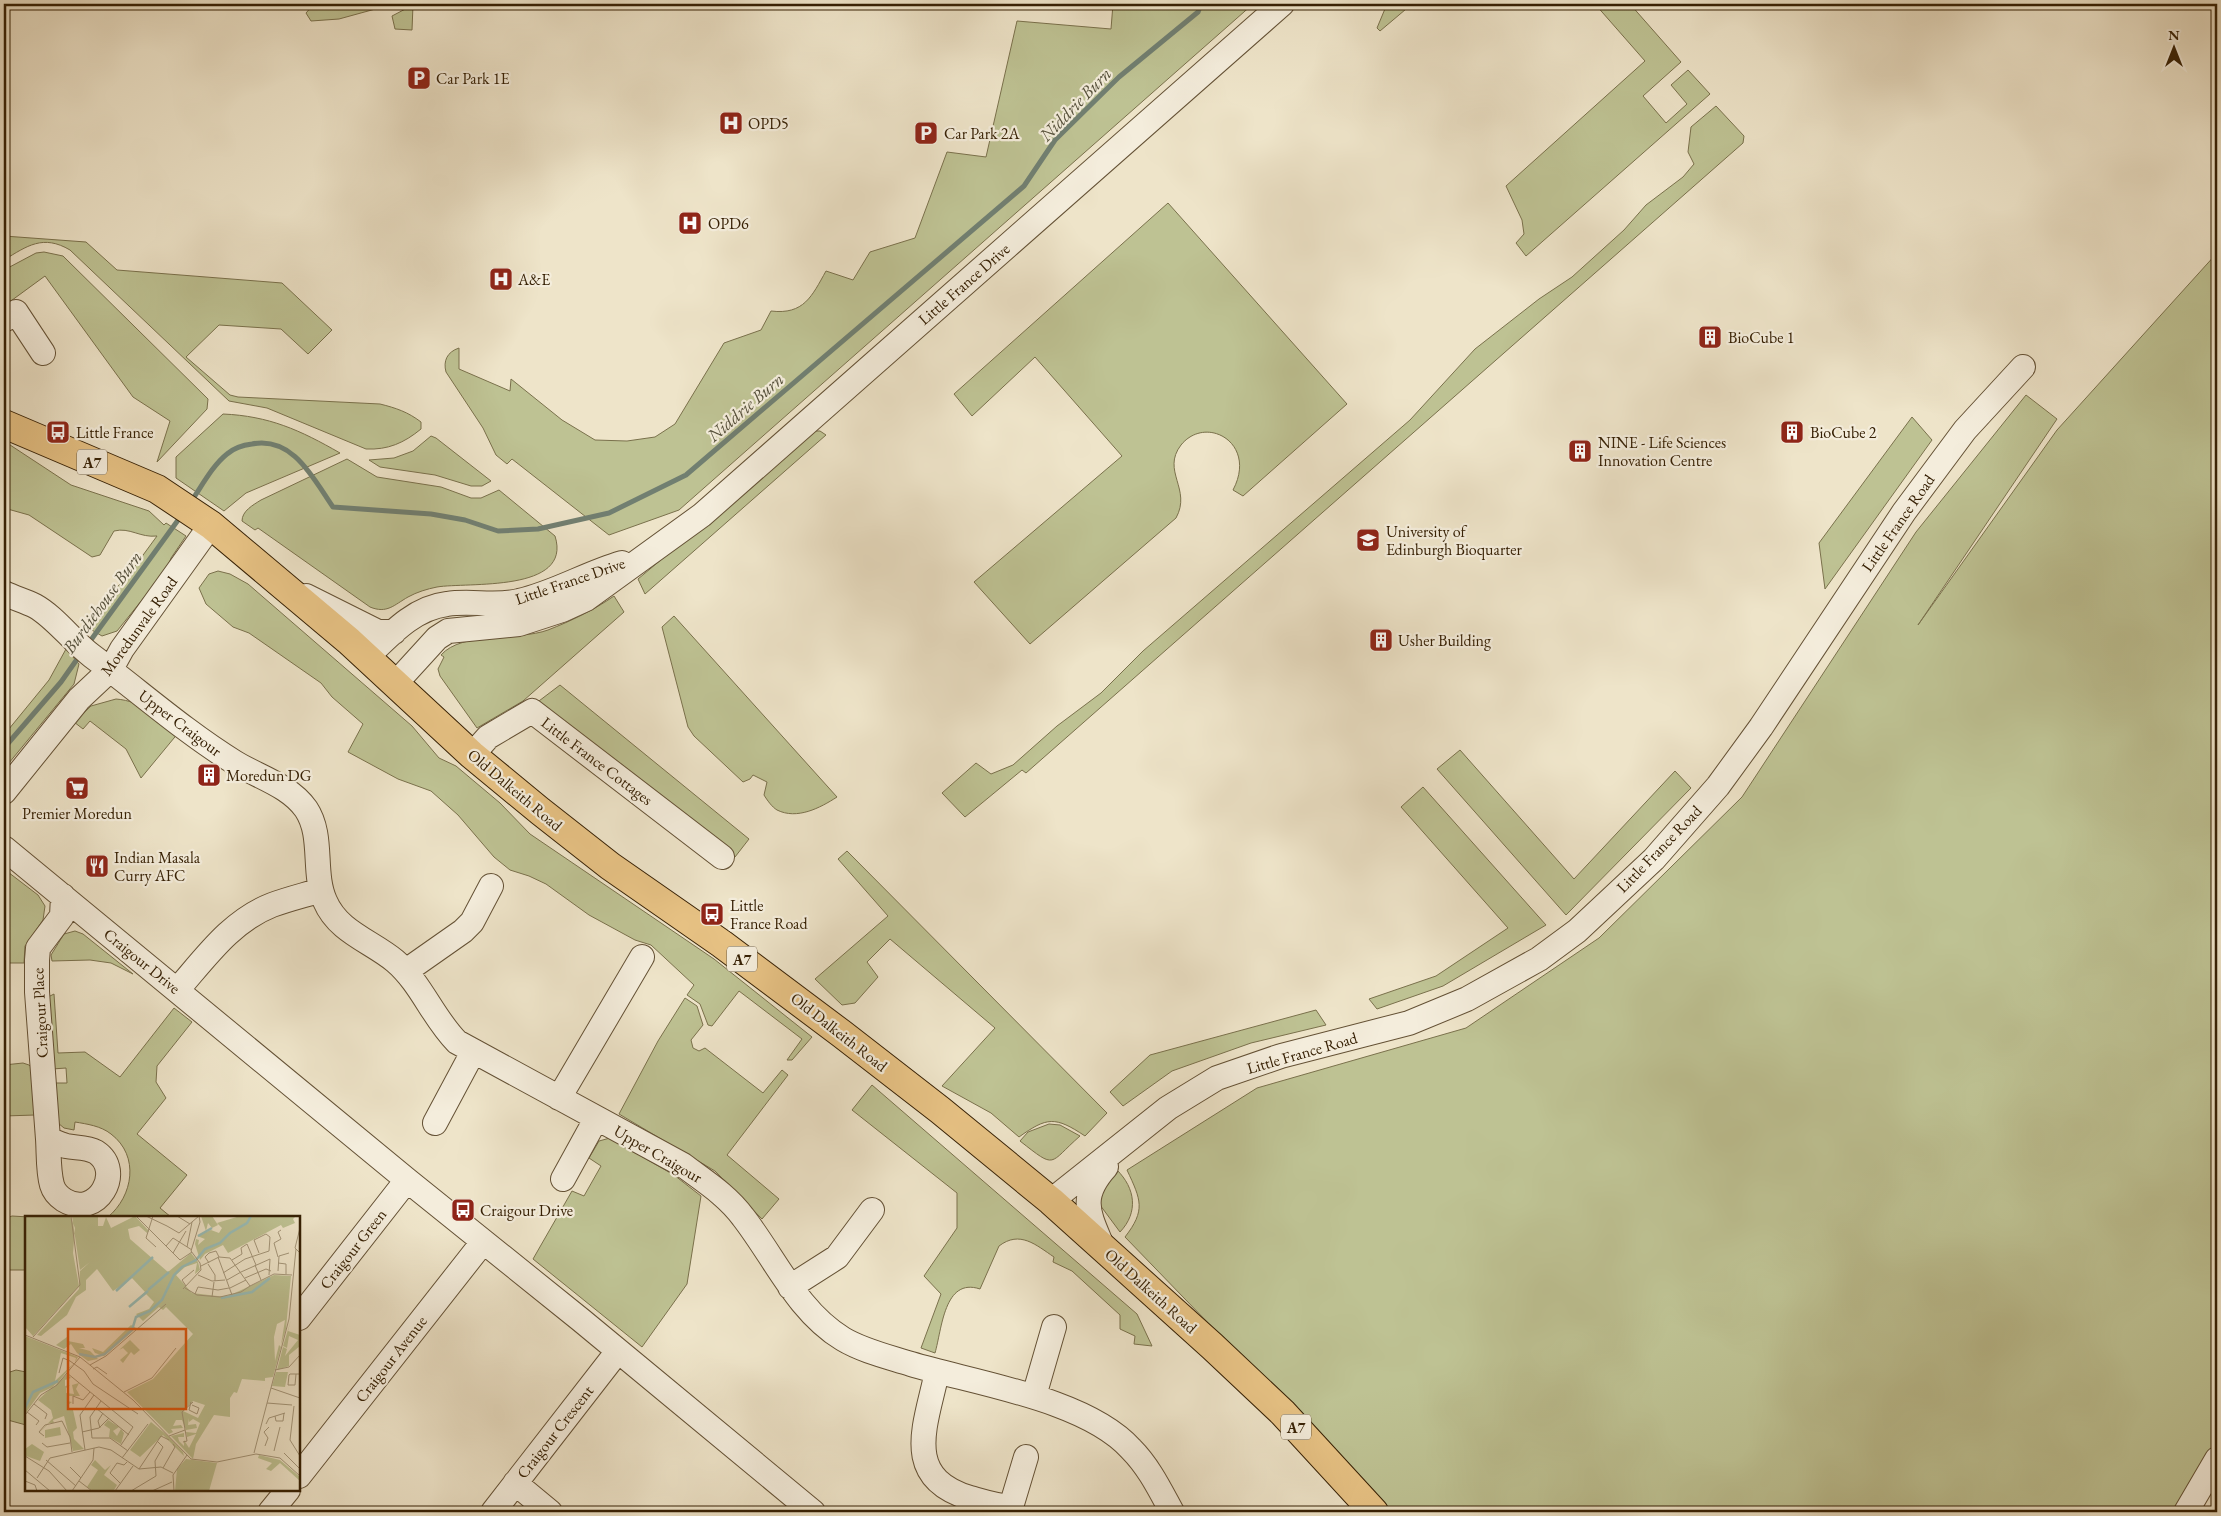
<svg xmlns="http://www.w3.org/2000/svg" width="2221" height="1516" viewBox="0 0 2221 1516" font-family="'EB Garamond',serif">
<rect width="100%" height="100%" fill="#eee4c9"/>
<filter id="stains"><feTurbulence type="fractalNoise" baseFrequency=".004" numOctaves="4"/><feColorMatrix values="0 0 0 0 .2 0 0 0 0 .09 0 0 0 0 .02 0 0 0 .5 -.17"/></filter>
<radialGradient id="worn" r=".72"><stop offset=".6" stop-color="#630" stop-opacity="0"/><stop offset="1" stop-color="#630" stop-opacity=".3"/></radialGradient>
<path fill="#bec293" stroke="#7a714c" d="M314,4H376L379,8L339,19L311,21L306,13Z
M1113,4H1253L679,510L609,535L512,459L507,464L496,455L483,428L446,372C443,361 447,352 459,348V369L510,391L511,379L562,420L595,440L627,441L655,437L675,424L724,343L761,330L771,311C804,315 812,296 826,271L853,280L870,252L915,238L947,152L986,157L1017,21L1111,29Z
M1387,4H1412L1380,31L1377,28Z
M1595,4H1630L1681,62L1643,96L1666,123L1687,104L1671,85L1688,70L1710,94L1526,256L1516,243L1524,234L1522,220L1506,186L1645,61Z
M413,5L412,30L395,29L392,16Z
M1716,106L1744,136L1743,143L1026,773L1022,770L965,817L942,793L976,763L991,774L1013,765L1057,726L1101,693L1143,651L1410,420L1475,349L1539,299L1572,277L1624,230L1646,205L1683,177L1694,164L1688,152L1691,127Z
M1168,203L1347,404L1243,496L1233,490C1258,443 1206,414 1181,445C1161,471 1192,489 1176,518L1030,644L974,582L1122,456L1035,357L972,416L954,394Z
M4,236L86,242L117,270L282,283L332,330L308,354L281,329L219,325L186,357L230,395L238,397L380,404C396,408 408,412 421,422V429C404,443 388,450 366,449L267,408L229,401L70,250C43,234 27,246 4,260Z
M44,252L63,256L208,399L207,409L157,462L170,421L133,397L45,276L4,306V270L36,253Z
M2217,253V1449L2178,1512H1391L1125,1237C1146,1210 1141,1200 1127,1170L1257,1088L1466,1028L1599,938L1742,797L1916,532L2026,395L2057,419L1918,625L2057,430Z
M223,414C269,416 300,430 340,453L246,493L224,511L176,478V457Z
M1912,417L1932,440L1825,589L1819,543Z
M815,431H820L826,435L645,594L638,579Z
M431,436L436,438L491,481L482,486H471L435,475L380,467L369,460L394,458L413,451Z
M4,441L71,485L149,511L164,525L166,523L186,536L171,558L167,569L117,631L102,636L85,626L89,616L127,577L157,536C140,538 130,527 114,531L100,555L92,557L29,515L4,508Z
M347,459L377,477L441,487L471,498H481L499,490L555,536C573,593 467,582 437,587C427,589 417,592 408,597C394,605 387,614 370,607L258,528L255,530L242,521C242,511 253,505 261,500Z
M218,571L230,574L248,584L412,726L439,758L456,766L500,803L530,834L714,959L812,1037L792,1060H787L802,1039L739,991L712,1026L708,1025L700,1004L687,995L694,985L651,945L635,940L589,915L546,884L529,876L510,870L494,857L458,815L431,791L398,779L348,752L363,724L332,697L321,683L249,633L233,627L206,604L199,588L209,574Z
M614,596L624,612L523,701L477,728L440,676L438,669L444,657L441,655C462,631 518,641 548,630C571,621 594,610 614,596Z
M674,616L837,797C820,808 797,820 777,810C772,807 767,800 764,795L767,782L753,775L750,779L743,782L694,736L688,727L662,627Z
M66,649L79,664L74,684L4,769V735L49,680Z
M560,685L749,839L735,857L535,704Z
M116,699C142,701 159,717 179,732L141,778L126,749L90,721L83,729L74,722L91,706Z
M1460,750L1574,879L1675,771L1691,788L1566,915L1437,769Z
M1423,787L1546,925L1443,986L1377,1009L1369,999L1436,976L1508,928L1401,807Z
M847,851L1107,1113L1085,1136C1055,1116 1047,1117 1019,1137L991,1113L942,1086L995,1028L890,939L867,962L878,977L855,1003L842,1005L815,979L888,916L838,859Z
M4,869L38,895L45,906L43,920L25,946L24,963H4Z
M75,931L83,934L133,974L111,963L90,960L52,961L51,955L64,934Z
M54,994L58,1053L85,1052L120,1077L174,1008L192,1022L157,1066L156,1082L166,1098L137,1134L187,1175L160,1208L171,1217H108C133,1196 140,1156 111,1134C101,1126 87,1124 75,1122L74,1130L64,1128L58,1123L53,1083H67L66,1068L52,1069L48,997Z
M685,998L697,1006L703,1025L691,1040L693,1048L699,1051L705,1048L763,1093L782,1070L788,1075L727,1155L779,1199L762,1219L715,1171L619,1114L658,1041Z
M1316,1010L1326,1025L1251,1043L1172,1071L1123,1106L1110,1092L1150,1055Z
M23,1063L29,1065L33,1069L35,1115L4,1116V1065Z
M872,1085L1137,1314L1152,1346L1134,1344L1135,1336L1120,1329V1315L1072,1271L1053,1262L1054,1257C1036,1245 1020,1230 999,1246L980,1289C944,1277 942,1329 935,1353L921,1348L941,1294L924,1276L957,1228V1193L852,1110Z
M1049,1124L1060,1125L1080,1136C1048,1164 1057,1170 1020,1141L1028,1132Z
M610,1138L674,1175L701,1196L687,1284L642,1347L533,1259L572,1191L584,1196L601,1166L589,1158L599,1141Z
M1117,1170C1135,1188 1139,1212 1120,1232L1100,1205V1191Z
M12,1216L29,1217H26V1270H4V1219Z
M16,1370L26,1372V1425L4,1419V1374Z"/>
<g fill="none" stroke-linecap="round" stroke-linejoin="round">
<path stroke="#717f71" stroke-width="5" d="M190,503C202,486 212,466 227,454C234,448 243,445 252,444C293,436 313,478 333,507L431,514L465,520L498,531L538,529L609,513L686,475L1024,186L1055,140L1119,77L1198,12L1201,4
M88,644L181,516
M4,748L61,682L80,655"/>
<g stroke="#645135" stroke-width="26">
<path id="minor" d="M4,320L16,312L43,353
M4,593C14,598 25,601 35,606C55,617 73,642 92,656C139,691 184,731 234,762C258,777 289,785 306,809C324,836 312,872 325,901C338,932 371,941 395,961C421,983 433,1018 457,1042L683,1165C704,1181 727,1195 743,1217C775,1258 797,1311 843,1339C863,1351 889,1357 911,1364C974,1383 1086,1399 1131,1449C1149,1467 1160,1490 1172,1512
M306,596L378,632H394
M366,658C389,636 413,608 447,604C471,600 495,607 519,601C555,593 587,573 622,563
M395,684L437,638L448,631L519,624L562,610L586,599L702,515L1282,4
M472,755L488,737L532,711L722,857
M4,792L79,699L111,669L122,649L211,525
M4,848L407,1180L581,1320L813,1512
M406,971L463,931L472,922L491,886
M178,989C206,957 231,921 272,905C288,899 305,895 321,890
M559,1098L642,957
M435,1123L473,1052
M48,1139L37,992V960L38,948L62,916L63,896
M48,1139C53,1141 60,1144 66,1146C76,1148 87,1147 96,1152C125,1171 97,1220 64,1200C58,1196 54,1192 52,1185C48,1171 49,1153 48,1139Z
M563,1179L596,1119
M1051,1201L1168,1108L1217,1078L1281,1056L1409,1023L1467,999L1539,959L1577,931L1654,859L1718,786L1761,727L1904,512L1965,430L2023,367
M1103,1248C1089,1214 1078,1198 1106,1167
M790,1287L837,1257L872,1210
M299,1318L407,1180
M937,1372C926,1425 901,1477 970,1498C984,1502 996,1506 1011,1507L1026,1457
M1034,1396L1054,1327
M299,1476L483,1242
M515,1483L550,1512
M270,1512L288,1490
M493,1512L618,1351
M2186,1512L2217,1459"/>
</g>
<g stroke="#362004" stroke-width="30">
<path id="major" d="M4,424L157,489L211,525L349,641L472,755L540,811L610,866L722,944L842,1034L940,1110L1051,1201L1212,1346L1283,1413L1374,1512"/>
</g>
<use href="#minor" stroke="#f4eddc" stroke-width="24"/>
<use href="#major" stroke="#e7c284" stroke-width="28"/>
</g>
<defs>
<g id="parking-square" transform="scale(1.25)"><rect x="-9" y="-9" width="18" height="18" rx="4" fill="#8f2418" stroke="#f4eddc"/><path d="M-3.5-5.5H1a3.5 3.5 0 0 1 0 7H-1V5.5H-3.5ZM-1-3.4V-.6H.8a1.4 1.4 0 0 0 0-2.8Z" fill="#fff"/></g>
<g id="hospital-square" transform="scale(1.25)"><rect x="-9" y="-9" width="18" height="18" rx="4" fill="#8f2418" stroke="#f4eddc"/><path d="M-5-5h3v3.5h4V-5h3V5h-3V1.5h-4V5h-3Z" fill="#fff"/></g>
<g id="building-square" transform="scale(1.25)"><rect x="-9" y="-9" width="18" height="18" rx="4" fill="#8f2418" stroke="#f4eddc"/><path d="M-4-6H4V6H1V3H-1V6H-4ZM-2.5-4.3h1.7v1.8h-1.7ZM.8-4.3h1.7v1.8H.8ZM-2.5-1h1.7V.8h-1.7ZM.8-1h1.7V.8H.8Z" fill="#fff"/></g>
<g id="bus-square" transform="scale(1.25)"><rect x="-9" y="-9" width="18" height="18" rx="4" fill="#8f2418" stroke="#f4eddc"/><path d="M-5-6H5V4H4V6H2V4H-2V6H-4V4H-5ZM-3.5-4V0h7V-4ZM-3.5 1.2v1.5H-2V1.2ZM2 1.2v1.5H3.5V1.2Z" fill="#fff"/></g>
<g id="university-square" transform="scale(1.25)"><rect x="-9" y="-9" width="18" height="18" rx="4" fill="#8f2418" stroke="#f4eddc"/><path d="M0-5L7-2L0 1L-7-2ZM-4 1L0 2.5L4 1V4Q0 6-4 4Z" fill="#fff"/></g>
<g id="supermarket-square" transform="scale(1.25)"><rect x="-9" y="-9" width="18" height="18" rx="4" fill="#8f2418" stroke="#f4eddc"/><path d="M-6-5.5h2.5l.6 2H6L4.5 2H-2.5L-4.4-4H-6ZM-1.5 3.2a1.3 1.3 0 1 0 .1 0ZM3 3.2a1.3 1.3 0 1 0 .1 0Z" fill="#fff"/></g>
<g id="restaurant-square" transform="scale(1.25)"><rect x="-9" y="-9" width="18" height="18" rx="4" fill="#8f2418" stroke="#f4eddc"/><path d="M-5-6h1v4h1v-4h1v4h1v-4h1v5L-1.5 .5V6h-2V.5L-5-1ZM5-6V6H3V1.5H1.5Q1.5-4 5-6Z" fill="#fff"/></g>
</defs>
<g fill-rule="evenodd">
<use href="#parking-square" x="419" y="78"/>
<use href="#hospital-square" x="731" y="123"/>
<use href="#parking-square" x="926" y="133"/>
<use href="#hospital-square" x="690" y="223"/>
<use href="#hospital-square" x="501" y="279"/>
<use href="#building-square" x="1710" y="337"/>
<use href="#bus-square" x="58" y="432"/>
<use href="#building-square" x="1792" y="432"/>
<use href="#building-square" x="1580" y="451"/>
<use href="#university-square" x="1368" y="540"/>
<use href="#building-square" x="1381" y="640"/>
<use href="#building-square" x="209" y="775"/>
<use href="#supermarket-square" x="77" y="788"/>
<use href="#restaurant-square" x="97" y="866"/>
<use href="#bus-square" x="712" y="914"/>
<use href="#bus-square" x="463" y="1210"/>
</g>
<g text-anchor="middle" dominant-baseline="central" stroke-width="4.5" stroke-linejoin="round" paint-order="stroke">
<g fill="#f4eddc" stroke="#6f5e45" stroke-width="1">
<rect x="77" y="449.5" width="30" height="25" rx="4"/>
<rect x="727" y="946.5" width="30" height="25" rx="4"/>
<rect x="1281" y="1414.5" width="30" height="25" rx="4"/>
</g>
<g font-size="15" font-weight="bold" fill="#362004">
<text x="92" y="462">A7</text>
<text x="742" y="959">A7</text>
<text x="1296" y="1427">A7</text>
</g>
<g font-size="16" fill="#362004" stroke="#f4eddc" text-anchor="start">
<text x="436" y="78">Car Park 1E</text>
<text x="748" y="123">OPD5</text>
<text x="944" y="133">Car Park 2A</text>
<text x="708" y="223">OPD6</text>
<text x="518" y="279">A&amp;E</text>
<text x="1728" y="337">BioCube 1</text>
<text x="76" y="432">Little France</text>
<text x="1810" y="432">BioCube 2</text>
<text x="1598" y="442">NINE - Life Sciences<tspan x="1598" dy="18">Innovation Centre</tspan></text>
<text x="1386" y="531">University of<tspan x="1386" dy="18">Edinburgh Bioquarter</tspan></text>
<text x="1398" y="640">Usher Building</text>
<text x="226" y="775">Moredun DG</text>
<text x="77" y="813" text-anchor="middle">Premier Moredun</text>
<text x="114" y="857">Indian Masala<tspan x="114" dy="18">Curry AFC</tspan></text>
<text x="730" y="905">Little<tspan x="730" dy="18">France Road</tspan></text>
<text x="480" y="1210">Craigour Drive</text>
</g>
<g font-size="16" fill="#362004" stroke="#f4eddc">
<text transform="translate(964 284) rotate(-41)">Little France Drive</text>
<text transform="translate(1898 523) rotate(-55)">Little France Road</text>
<text transform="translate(570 581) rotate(-19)">Little France Drive</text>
<text transform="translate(139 626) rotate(-54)">Moredunvale Road</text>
<text transform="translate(180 723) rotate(37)">Upper Craigour</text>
<text transform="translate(597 761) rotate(37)">Little France Cottages</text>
<text transform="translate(515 790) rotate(40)">Old Dalkeith Road</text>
<text transform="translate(1659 849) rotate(-46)">Little France Road</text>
<text transform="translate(142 961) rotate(39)">Craigour Drive</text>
<text transform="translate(40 1013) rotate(-93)">Craigour Place</text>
<text transform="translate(839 1032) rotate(38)">Old Dalkeith Road</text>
<text transform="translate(1302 1053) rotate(-16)">Little France Road</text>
<text transform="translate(658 1154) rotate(30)">Upper Craigour</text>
<text transform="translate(353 1249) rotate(-52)">Craigour Green</text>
<text transform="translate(1151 1291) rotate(42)">Old Dalkeith Road</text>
<text transform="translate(391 1359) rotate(-52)">Craigour Avenue</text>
<text transform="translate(555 1432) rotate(-52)">Craigour Crescent</text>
</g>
<g font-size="18" font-style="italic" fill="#544f3a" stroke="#f4eddc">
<text transform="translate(1075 104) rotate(-46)">Niddrie Burn</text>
<text transform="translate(745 407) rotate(-41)">Niddrie Burn</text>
<text transform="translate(102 602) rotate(-54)">Burdiehouse Burn</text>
</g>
</g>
<g transform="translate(25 1216)">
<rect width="275" height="275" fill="#eee4c9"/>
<path d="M0,0H45L50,12L48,37L54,70L8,120L0,111ZM47,0L73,1V10H78L81,1L86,12L110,0L124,15L122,17L114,10L103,13L105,23L143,56L166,37L173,46L175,54L170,58L172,47L160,51L151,59L167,77L201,81L249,59L266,60L262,101L261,113L256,129L260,104L252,108L249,121L250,145L254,129L256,131L248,161L240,162V165L217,163L212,177L209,176L205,182V201L189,199L171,228L168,243L146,220L159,217V221H153L154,225L159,230V224L164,232L171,218L162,221L161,216L171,217L175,207L168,203L164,206V202L163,209L171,208L172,212L161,214L157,204H151L148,210L156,209L158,212L146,213L148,216L144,218L102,176L128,163L168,118L141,91L138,94L134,91L118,105L111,98L124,93L129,86L121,78L109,86L120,76L107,62L88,75L72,53L61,64V74L51,81L42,99L16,120L12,119L54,73L55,55L65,46L55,54ZM168,185L180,189L173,202L158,195ZM176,0H187L193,9L187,12L183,7L181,15ZM215,0H271L268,3L270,7L258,12L256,9L203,37L198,29L180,38L175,44L170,28L171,23L174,24L173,29L180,23L172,20L186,14L194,17L197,12L192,7ZM266,104L263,115L275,119V130L264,139V150L252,154L258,131L262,133L260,140L273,124L264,120L262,132L258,130ZM106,109L111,112L79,140L70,137L67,132L78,136ZM0,120L53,141L50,146L51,142L36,137L30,165L48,148L30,170L15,177L0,198ZM42,121L43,125L58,128L60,132H54L65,135L73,143L63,145L52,137L46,128L39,133L31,129ZM105,124L115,134L109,139L106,136L98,147L95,144L103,137L98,132L94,134ZM251,156H263L260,171L247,170ZM42,158L46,162L40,164V170L45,169L41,172V177L49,178L47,169L54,167L51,173L55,180H43L42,185L47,186L43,189L44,194H48L52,212L48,216L49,223L59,233L48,235L39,200L28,204L29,207H24L13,218L28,202L26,194L13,184ZM83,204L94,211L88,215L92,220L96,213L99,217L96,228L84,221L85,213L79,209ZM126,206L142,219L158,236L159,240L138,219L115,241L105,234ZM35,211L36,219L20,222V214ZM7,228L19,236L15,245L1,240L0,233ZM234,239L255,244L275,261V265L255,247L246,255L241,253L247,247L233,242ZM161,243L192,247L184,275H150L152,253ZM70,244L80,254L86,249L79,259L92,269L89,274L68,275L62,271L73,254L66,249Z" fill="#bec293" fill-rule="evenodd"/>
<path fill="none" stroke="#99beb9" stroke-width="2.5" d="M173,20L187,12M123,74L144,56M91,75L128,41M196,82L227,76L245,62M104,91L123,75M54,138L70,141L80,138L107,114L111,101L125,95L137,84L149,59L157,51L171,44L180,33L195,27L205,17L222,7L226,0M0,192L8,176L33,165"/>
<path fill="none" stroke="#a4967a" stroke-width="1" d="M111,0L155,44L167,36M121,0L142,10M128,0L121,22L131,31M152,0L165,8M142,10L154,17L174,0M275,12L270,32L275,37M141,30L148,22L167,34M162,31L167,6M148,37L161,15M193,41L207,79M253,41L249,27L256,23L253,16L256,14M207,44L217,38L216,32L222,28L231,49M184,47L180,41L184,37L191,35L194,41M253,47L261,48V58M183,48L190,59V65M230,49L236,64M176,50L194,41L205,42L225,70L249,58L267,59M253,55L254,40L264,37M216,56L245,43L244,59M198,57L220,43L244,35L245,21L241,18L229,24L234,37M173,59L187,65L200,64M220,62L241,53L246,55M202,64L216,56M161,70L157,64L169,54M160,72L172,79L195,81L216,76L225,70M205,72L221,64M158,73L176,54L175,47L166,35L175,6L174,0M170,78L173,71L193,74L204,72M187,81L189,66M0,119L55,141L108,184L166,243L192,246L231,238L255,242L275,260M8,121L55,69L46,0M65,149L81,140L141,88M68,153L72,151L82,158M250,154L264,151L275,139M34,157L38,142L45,145L59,155L68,168L113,198M42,157L108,211L96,229M271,158L270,169H263L264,159L265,158H275M246,172L275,182M99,176L127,162L151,132M76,185L65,201L67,222H85L103,235M166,186L164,194L172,198L174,192L167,189M242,187L267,189M9,188L22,198L20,203M48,188V180L58,184L65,176M269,190L265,224L275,240M71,192L104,219M2,196L14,205L11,209M0,199L16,179L32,169L55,141M250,200L251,205H258L259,197M37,205L45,221L47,236M241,208L244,202L260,197M275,210V227M75,212L73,205L78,197M57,216L74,212L84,202M19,220L14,216L20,209L37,205M144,220L160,214M158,226L162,225L157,196L168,186M17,227L22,231L45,227M240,230L243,222L239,216L244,211M60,234L55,199L69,179M249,235L255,211M229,237L264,103L271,33M259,237L275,253M0,240L24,255L42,275M97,242L123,208M21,244L51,270M45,251L56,262M138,252L150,231L148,228M114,253L136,220L144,224M0,254L25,275M12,262L25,242L74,231L86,234L114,253L136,251L148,257M0,265L10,269L12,275M54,265L67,275M95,267L85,257L92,247L99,249L102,246M47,275L68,244L69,232M90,275L108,250M106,275L131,260L130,245L138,231L132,225M127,275L147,266M149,275L148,259L162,239"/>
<path fill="#df560c" fill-opacity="0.15" stroke="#df560c" stroke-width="2.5" d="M43,113H161V193H43Z"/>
<rect width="275" height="275" fill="none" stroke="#362004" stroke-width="2.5"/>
</g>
<rect width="2221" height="1516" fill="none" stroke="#eee4c9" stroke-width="20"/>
<rect x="5" y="5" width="2211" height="1506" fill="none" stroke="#362004" stroke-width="2.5"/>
<rect x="10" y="10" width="2201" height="1496" fill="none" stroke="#362004"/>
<g transform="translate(2174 48)" stroke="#f4eddc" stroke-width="4" paint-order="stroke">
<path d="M0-4L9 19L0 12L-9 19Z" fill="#362004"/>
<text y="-8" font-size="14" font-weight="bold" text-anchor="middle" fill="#362004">N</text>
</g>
<rect width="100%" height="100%" filter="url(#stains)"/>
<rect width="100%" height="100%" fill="url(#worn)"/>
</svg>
